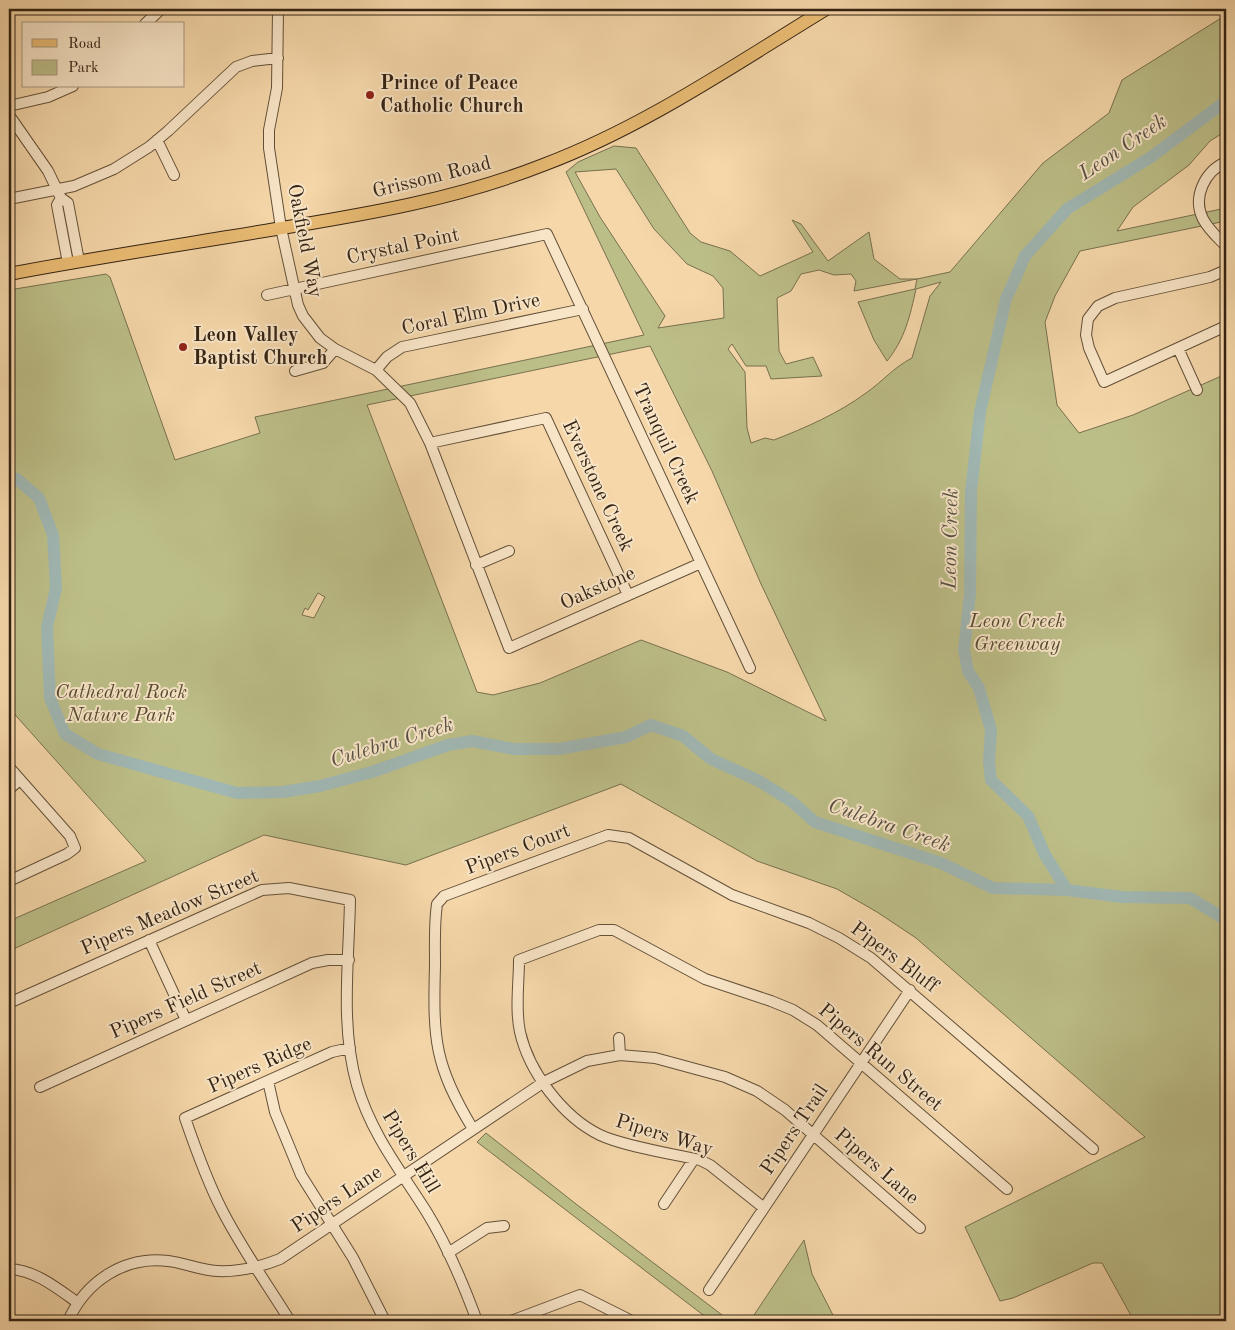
<svg xmlns="http://www.w3.org/2000/svg" width="1235" height="1330" viewBox="0 0 1235 1330" font-family="'Old Standard TT',serif">
<rect width="100%" height="100%" fill="#f5d7a9"/>
<filter id="stains"><feTurbulence type="fractalNoise" baseFrequency=".004" numOctaves="4"/><feColorMatrix values="0 0 0 0 .2 0 0 0 0 .09 0 0 0 0 .02 0 0 0 .5 -.17"/></filter>
<radialGradient id="worn" r=".72"><stop offset=".6" stop-color="#630" stop-opacity="0"/><stop offset="1" stop-color="#630" stop-opacity=".3"/></radialGradient>
<path fill="#bcbe88" stroke="#78704e" fill-rule="evenodd" d="M1226,15V131L1210,141L1189,165L1133,207L1117,231L1226,208V221L1080,251L1055,296L1045,322L1057,405L1079,433L1133,415L1226,374V1321H1134L1102,1263H1093L1013,1298L1000,1301L965,1227L1145,1137L916,938L877,912L837,889L757,861L621,784L406,865L264,835L9,951V921L146,861L9,708V290L106,274L110,277L175,460L260,433L255,417L644,335L566,172L578,162L614,146L636,148L690,233L701,242L730,251L760,276L813,252L792,220L801,224L828,261L869,232L874,259L900,279H917L950,272L1043,163L1109,113L1122,80ZM616,169L654,229L687,264L713,276L723,288L724,318L658,328L665,316L600,217L575,172ZM819,270L834,275L851,274L856,281L854,291L917,279L915,289L858,302L874,340L887,361C905,339 910,316 916,289L941,282L930,296L912,358C894,367 882,382 866,393C839,413 805,428 774,440L765,438L751,443L747,428L745,372L728,349L732,344L746,366H766L771,379L822,376L813,357L786,364L779,351L777,298L791,291L801,274ZM650,346L712,471L761,584L826,721L727,672L641,640L540,683L493,695L477,692L367,405ZM318,593L325,597L314,618L302,615L305,608L308,610Z
M486,1133L576,1204L730,1321H711L477,1142Z
M804,1240L812,1274L836,1321H750Z"/>
<g fill="none" stroke-linecap="round" stroke-linejoin="round">
<path stroke="#a0b7b3" stroke-width="12" d="M9,478L17,479L39,498L53,535L56,588L47,627L50,698L65,734L98,754L237,793L283,792L320,786L372,772L448,745L472,741L514,749H559L626,737L651,725L683,736L711,759L759,781L791,801L815,822L941,863L993,888L1067,890L1122,897L1190,898L1225,919L1226,922
M1067,890L1045,855L1028,816L991,780L989,762L991,730L979,688L968,671L964,650L970,594L971,491L980,412L1006,299L1025,256L1067,209L1151,157L1226,101"/>
<g stroke="#645039" stroke-width="12">
<path id="minor" d="M278,9L277,88L269,130V148L281,228L298,305L303,316L320,338L335,349L376,370L410,403L430,443L509,648L701,563
M9,10L12,9
M145,24L161,9
M9,106L48,97L73,86
M9,115L48,171L61,198L68,203L79,261
M157,140L174,175
M1226,162C1205,171 1192,197 1203,219C1208,229 1218,238 1226,246
M61,198L57,205L68,263
M9,199L74,186L114,169L149,147L168,131L236,67L252,61L278,58
M1226,270L1210,277L1115,298L1098,306L1088,319L1086,335L1089,348L1104,382L1226,326
M267,295L547,234L750,668
M1178,348L1197,390
M376,370L387,357L402,347L583,309
M295,371L323,363L335,349
M430,443L546,418L628,595
M476,565L509,551
M9,767L70,836L75,848L67,854L9,881
M9,789L20,780
M149,940L186,1020
M9,1003L262,890L289,888L350,900C349,961 340,1026 357,1085C371,1133 400,1170 426,1211C447,1245 463,1283 477,1321
M619,1038L620,1055
M268,1081L275,1112L301,1175L353,1258L385,1321
M40,1087L312,963L328,960H349
M473,1129C434,1065 433,1039 435,965C435,945 434,924 437,904L444,896L608,835L629,838L732,895L809,923L839,938L871,958L1093,1149
M664,1204L694,1159
M764,1208L710,1165L700,1160C673,1154 623,1146 600,1135C563,1117 529,1072 520,1032C515,1009 519,983 519,960L599,930H614L705,979L771,1001L793,1010L817,1025L1007,1189
M448,1253L487,1228L504,1226
M9,1269C35,1270 57,1288 78,1303
M709,1290L910,990
M68,1321C86,1281 124,1256 168,1261C185,1263 200,1270 217,1271C238,1272 260,1267 280,1259L544,1082L587,1061L620,1055L655,1058L725,1077L757,1091L785,1110L920,1228
M290,1321C267,1284 242,1249 222,1210C207,1181 196,1150 185,1118L332,1052L350,1048
M511,1321L580,1295L632,1321"/>
</g>
<g stroke="#342314" stroke-width="14">
<path id="major" d="M9,274C98,257 187,244 276,229C367,214 457,199 543,165C644,127 734,65 826,9"/>
</g>
<use href="#minor" stroke="#f8e5c7" stroke-width="10"/>
<use href="#major" stroke="#eabc74" stroke-width="12"/>
</g>
<g fill="#8f2418" stroke="#f8e5c7" stroke-width="2">
<circle cx="370" cy="95" r="5"/>
<circle cx="183" cy="347" r="5"/>
</g>
<g text-anchor="middle" dominant-baseline="central" stroke-width="4" stroke-linejoin="round" paint-order="stroke">
<g font-size="20" font-weight="bold" fill="#342314" stroke="#f8e5c7" text-anchor="start">
<text x="380" y="84">Prince of Peace<tspan x="380" dy="23">Catholic Church</tspan></text>
<text x="193" y="336">Leon Valley<tspan x="193" dy="23">Baptist Church</tspan></text>
</g>
<g font-size="20" fill="#342314" stroke="#f8e5c7">
<text transform="translate(432 178) rotate(-14)">Grissom Road</text>
<text transform="translate(304 241) rotate(79)">Oakfield Way</text>
<text transform="translate(403 247) rotate(-12)">Crystal Point</text>
<text transform="translate(471 315) rotate(-12)">Coral Elm Drive</text>
<text transform="translate(665 444) rotate(65)">Tranquil Creek</text>
<text transform="translate(597 486) rotate(65)">Everstone Creek</text>
<text transform="translate(598 589) rotate(-24)">Oakstone</text>
<text transform="translate(518 850) rotate(-21)">Pipers Court</text>
<text transform="translate(170 913) rotate(-23)">Pipers Meadow Street</text>
<text transform="translate(894 958) rotate(37)">Pipers Bluff</text>
<text transform="translate(186 1001) rotate(-24)">Pipers Field Street</text>
<text transform="translate(880 1058) rotate(40)">Pipers Run Street</text>
<text transform="translate(260 1066) rotate(-24)">Pipers Ridge</text>
<text transform="translate(795 1130) rotate(-56)">Pipers Trail</text>
<text transform="translate(664 1136) rotate(17)">Pipers Way</text>
<text transform="translate(410 1152) rotate(59)">Pipers Hill</text>
<text transform="translate(876 1167) rotate(41)">Pipers Lane</text>
<text transform="translate(337 1200) rotate(-34)">Pipers Lane</text>
</g>
<g font-size="20" font-style="italic" fill="#564a31" stroke="#f8e5c7">
<text x="1017" y="622">Leon Creek<tspan x="1017" dy="23">Greenway</tspan></text>
<text x="121" y="693">Cathedral Rock<tspan x="121" dy="23">Nature Park</tspan></text>
</g>
<g font-size="21" font-style="italic" fill="#544f44" stroke="#f8e5c7">
<text transform="translate(1123 148) rotate(-34)">Leon Creek</text>
<text transform="translate(951 539) rotate(-89)">Leon Creek</text>
<text transform="translate(392 743) rotate(-17)">Culebra Creek</text>
<text transform="translate(889 826) rotate(19)">Culebra Creek</text>
</g>
</g>
<rect width="1235" height="1330" fill="none" stroke="#f5d7a9" stroke-width="30"/>
<rect x="10" y="10" width="1215" height="1310" fill="none" stroke="#342314" stroke-width="2.5"/>
<rect x="15" y="15" width="1205" height="1300" fill="none" stroke="#342314"/>
<rect x="22" y="22" width="162" height="65" fill="#f8e5c7" stroke="#aa977f"/>
<rect x="32" y="39" width="25" height="8" fill="#eabc74" stroke="#aa977f"/>
<text x="68" y="48" font-size="15" fill="#342314">Road</text>
<rect x="32" y="60" width="25" height="15" fill="#bcbe88" stroke="#aa977f"/>
<text x="68" y="72" font-size="15" fill="#342314">Park</text>
<rect width="100%" height="100%" filter="url(#stains)"/>
<rect width="100%" height="100%" fill="url(#worn)"/>
</svg>
